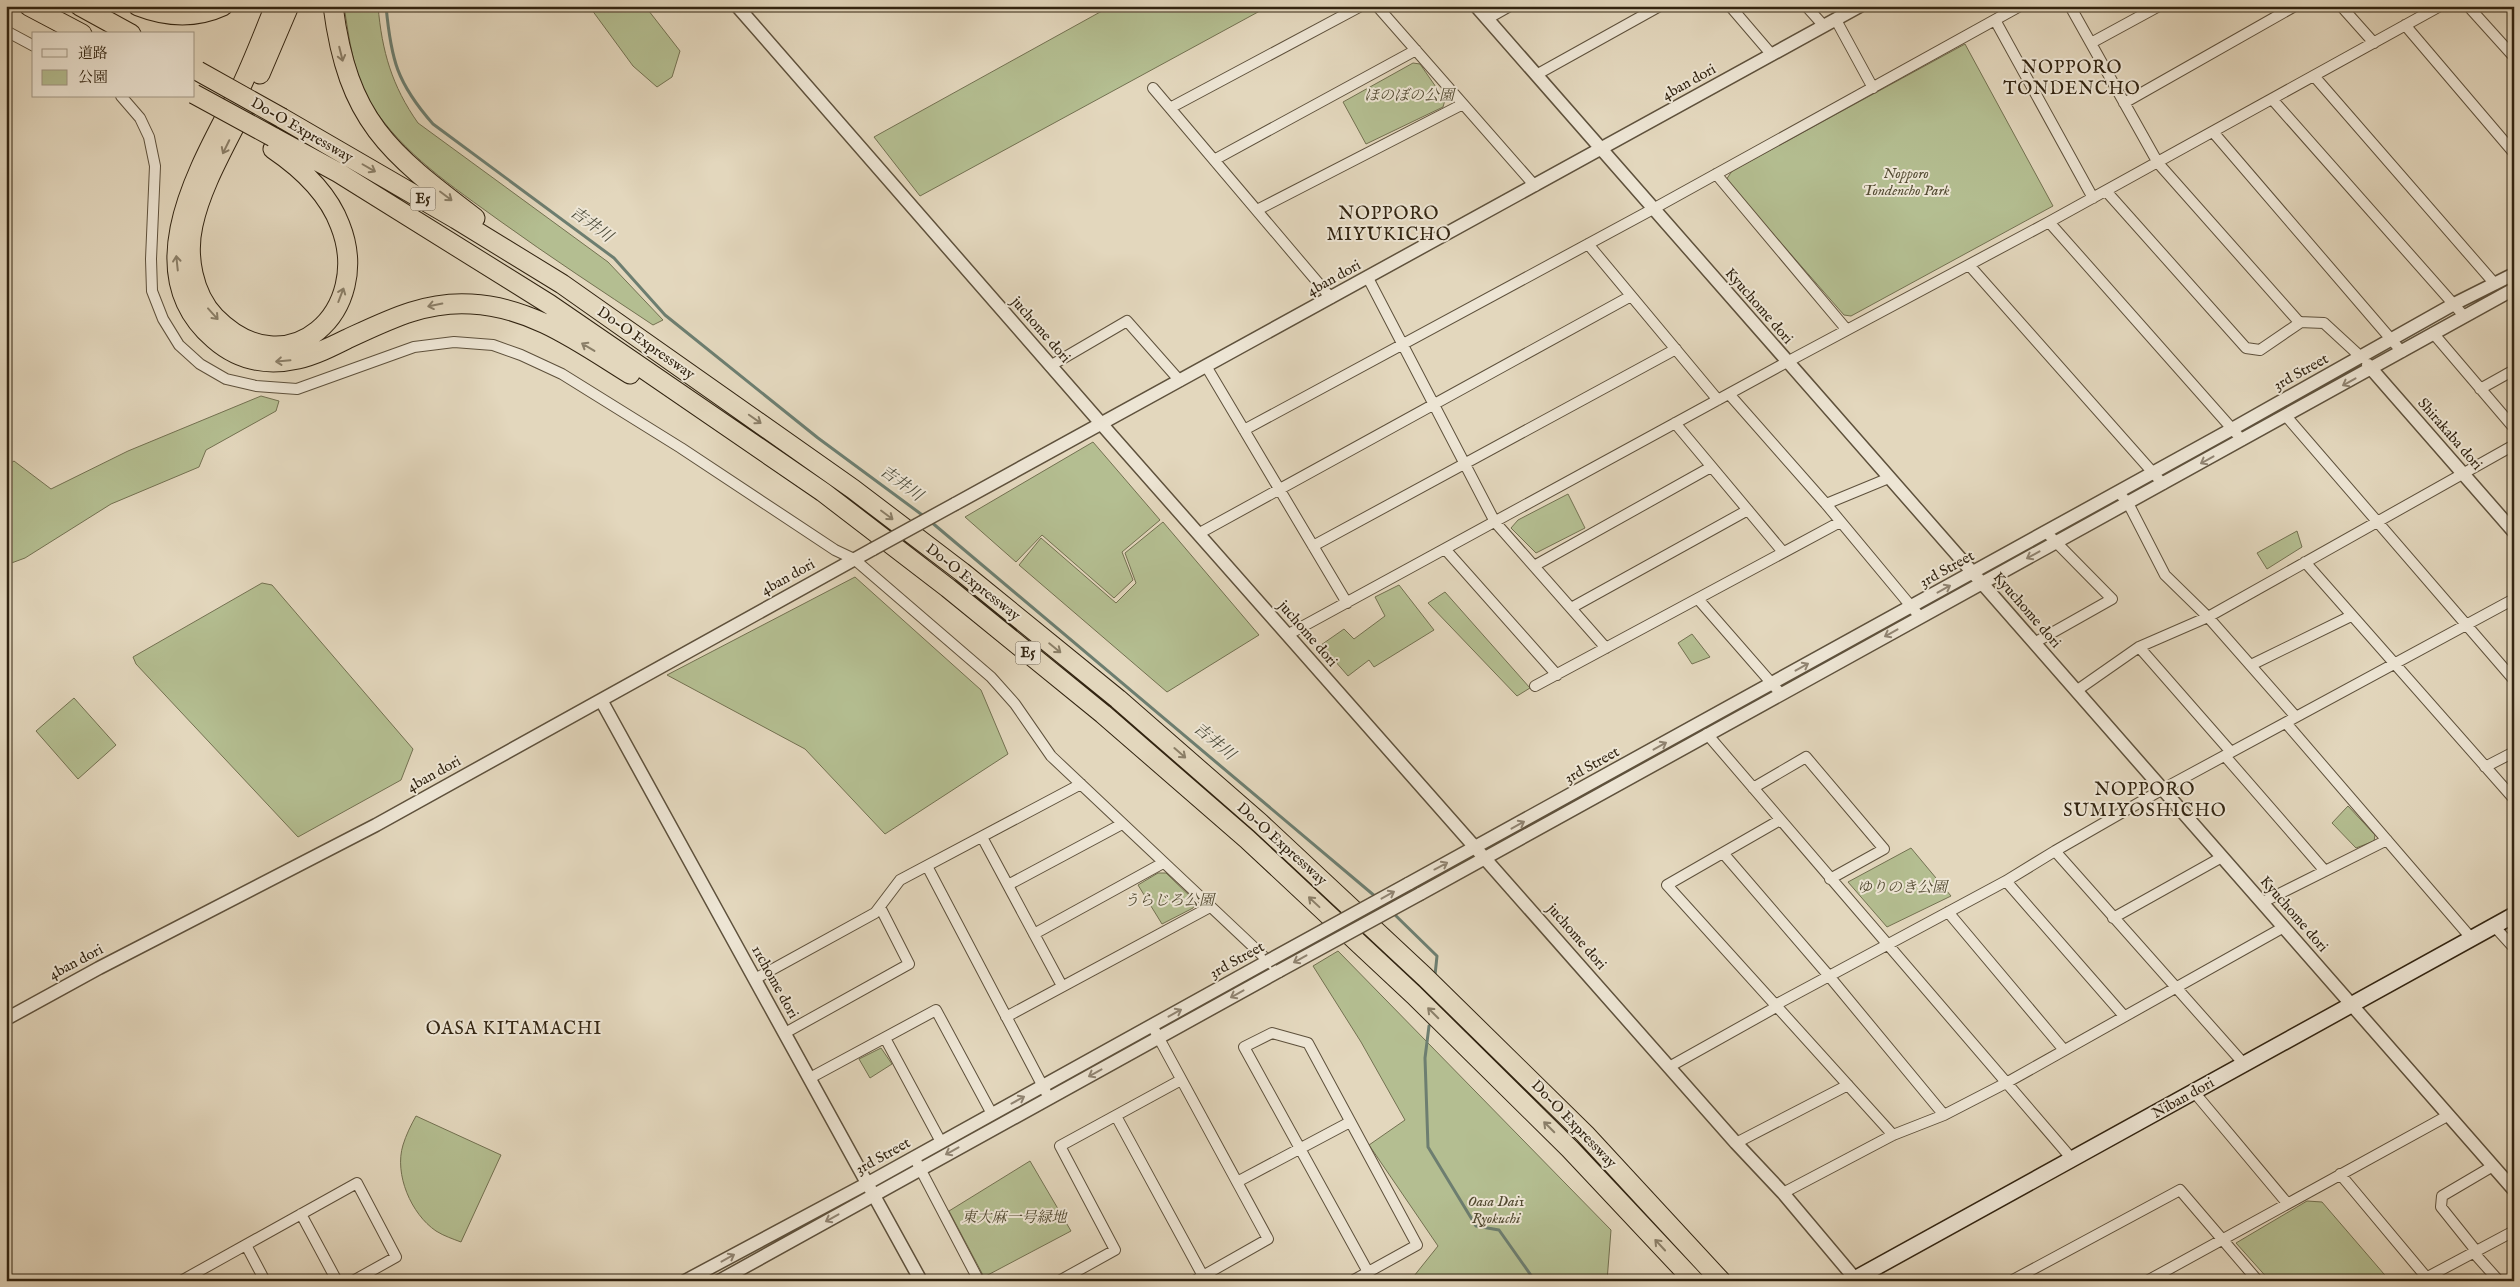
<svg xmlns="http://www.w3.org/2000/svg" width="2520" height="1287" viewBox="0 0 2520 1287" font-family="'IM FELL English','Noto Serif JP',serif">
<rect width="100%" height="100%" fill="#e3d7bd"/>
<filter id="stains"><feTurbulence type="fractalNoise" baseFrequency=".004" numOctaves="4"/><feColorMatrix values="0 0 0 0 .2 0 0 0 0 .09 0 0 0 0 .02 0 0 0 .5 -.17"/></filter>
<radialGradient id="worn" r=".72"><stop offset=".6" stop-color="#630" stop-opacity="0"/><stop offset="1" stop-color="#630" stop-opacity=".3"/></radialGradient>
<path fill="#b4be91" stroke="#737151" d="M344,6H378C382,52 392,86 418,123L608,262L663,320L653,325C602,291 550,257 500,221C453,187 403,154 371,104C354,77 349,38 344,6Z
M589,6H645L680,51L672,77L657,87L633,66Z
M1111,6H1269L920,196L874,137Z
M1965,44L2053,206L1851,316L1844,315L1726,180L1732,171Z
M1413,63L1420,64L1445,100L1443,107L1366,144L1343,102Z
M261,396L279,401L276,411L206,450L199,467L111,504L25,558L6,565V466L14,461L51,489L128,451Z
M1093,442L1160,520L1122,552L1133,580L1114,598L1042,535L1016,562L965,517Z
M1568,494L1585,528L1536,553L1511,528L1518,520Z
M1163,522L1259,635L1167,692L1019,565L1041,538L1116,603L1136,583L1125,553Z
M2297,531L2302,547L2267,569L2257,553Z
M855,577L981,690L1008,754L885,834L805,749L667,675Z
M262,583L272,585L413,749L401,780L298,837L136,664L133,657Z
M1399,585L1434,630L1374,667L1369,660L1348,676L1321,645L1344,629L1354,639L1385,616L1375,597Z
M1445,592L1530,688L1517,696L1428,603Z
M1692,634L1710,657L1692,664L1678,643Z
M74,698L116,745L78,779L36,731Z
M2348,806L2375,835L2374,841L2356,848L2332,823Z
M1911,848L1951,896L1887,927L1848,882Z
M1158,873H1166L1196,902L1193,908L1162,924L1138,885Z
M1338,951L1611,1230L1607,1281H1410L1438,1246L1369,1145L1405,1120L1361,1042L1313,966Z
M881,1048L892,1064L870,1078L859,1059Z
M416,1116L501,1155L461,1242C453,1239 444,1236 436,1231C411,1214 394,1174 403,1145C406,1135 411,1125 416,1116Z
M1030,1161L1071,1231L984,1277L949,1211Z
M2307,1201L2322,1202L2390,1281H2270L2236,1243Z"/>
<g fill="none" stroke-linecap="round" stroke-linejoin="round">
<path stroke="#6d7e70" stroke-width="3" d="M386,6C391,60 397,83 433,124L614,258L665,315L818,438L925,517
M930,521L1376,897
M1392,912L1437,956L1435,975
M1429,1026L1425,1058L1428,1147L1476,1226L1499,1230L1535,1281"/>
<g stroke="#5e513c" stroke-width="12">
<path id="minor" d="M1377,6L1535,186
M1730,6L1772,55
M1806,6L1824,26
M2070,6L2158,163L2299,322L2324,323L2362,358
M2341,6L2374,43
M2468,6L2514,57
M1487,19L1510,6
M1836,20L1873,88
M1995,20L2093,198
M2405,25L2514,153
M6,31L34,46
M2091,43L2159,6
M1536,75L1660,6
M2314,76L2495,284
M1153,88L1331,298
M121,96L140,118L149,137L155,166L151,259L152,291L163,319L179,345L200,364L226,379L256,386L297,389L414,347L454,342L493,345L521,355L562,374L681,448L835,550L854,559L991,677L1015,704L1051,756L1279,971
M2272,99L2464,316
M2124,103L2295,6
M1170,108L1361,6
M2213,132L2402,352
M1214,160L1416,50
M1716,174L1847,330
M2106,191L2246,348L2260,350L2301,322
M1257,210L1463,104
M2049,222L2242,440
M1588,244L1718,400
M1969,265L2163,484
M1368,278L1495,522L1606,648
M2433,333L2514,428
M1050,366L1127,321L1180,381
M1206,366L1347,603
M2480,389L2514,370
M1729,394L1826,504L1920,617
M2286,416L2514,680
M1675,423L1783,552
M1244,430L1653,209L2020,6
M2118,492L2128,503L2165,575L2208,617L2296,717
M1826,504L1889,478
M1198,534L1631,296
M1313,546L1676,349
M1445,549L1557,675
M2305,562L2514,799
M1534,566L1711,467
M1698,599L1781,694
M1571,608L1748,510
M1287,635L1787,362L2049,222L2440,6
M2034,643L2112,599L2046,532
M2139,647L2231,752
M2251,665L2351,616
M1535,686L1840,522
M2076,691L2139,647L2208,617L2514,445
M2286,723L2472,939
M1707,734L2072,1159
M2225,756L2325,871
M2485,767L2514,752
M1753,788L1806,757L1884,849L1830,879
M1780,820L1667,885L1893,1135
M982,837L1062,986
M2055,851L2163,789L2514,599
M1723,853L1829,976L1944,1115
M927,866L1049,1098
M2006,881L2124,1016
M1008,885L1122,824
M2263,902L2387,840
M1948,912L2064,1050
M2113,918L2222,857
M2494,926L2514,948
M1034,934L1163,863
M755,979L875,913L900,880L1081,784
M1777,1004L2006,881L2055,851L2244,1064
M1006,1017L1210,907
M1155,1031L1268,1239L1194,1281
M785,1033L909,964L880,907
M885,1038L941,1142
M1669,1067L1778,1006
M810,1078L936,1010L992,1114
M2194,1092L2287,1203
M1116,1116L1203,1276
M1736,1143L1848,1085
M914,1157L979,1281
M2340,1174L2427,1278
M1237,1182L1350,1122
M1783,1193L1893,1135L1944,1115L2006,1083L2284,927
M301,1214L337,1281
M246,1245L265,1281
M2477,1252L2441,1207L2442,1196L2493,1166
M2474,1253L2499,1281
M2422,1280L2514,1231
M181,1281L357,1183L396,1257L353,1281
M1059,1281L1115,1250L1060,1146L1181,1080
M1352,1281L1417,1245L1308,1043L1272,1033L1244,1047L1368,1272
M2011,1281L2180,1190L2258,1281
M2147,1281L2449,1115"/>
</g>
<g stroke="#5e513c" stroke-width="15">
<path id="tertiary" d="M737,6L1112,436L1736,1143L1783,1193L1857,1281
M1476,6L2514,1190
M2368,365L2514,532
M955,504L1860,6
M601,700L921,1281
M1408,884L2232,429L2454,304L2514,274
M1420,894L2514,289
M6,1019L99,968L376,825L873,549
M685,1281L868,1183L1268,961
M719,1281L1279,971"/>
</g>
<g stroke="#322411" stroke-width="18">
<path id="secondary" d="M1851,1281L2514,915"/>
</g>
<g stroke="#322411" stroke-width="21">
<path id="motorway" d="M29,6L82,34
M80,6L131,34
M138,6C166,17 195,19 223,6
M275,6C263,35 252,65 238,93C201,165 135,271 214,339C238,360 267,366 298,359C315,355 331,347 347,339C388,320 425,301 471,304C532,307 580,343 630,374
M333,6C348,121 388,152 475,218
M260,74L289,6
M246,103C228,142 202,183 193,225C186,256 193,294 215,317C288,391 374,310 340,225C328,193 301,168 273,149
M282,118L456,219L562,284L853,489L962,572L1118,699L1260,823L1425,977L1585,1134L1721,1281
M273,137L339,173L549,304L823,492L948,588L1103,714L1247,839L1414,995L1570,1149L1694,1281"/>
</g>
<use href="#minor" stroke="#ede5d4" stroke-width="10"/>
<use href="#tertiary" stroke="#ede5d4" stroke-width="12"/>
<use href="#secondary" stroke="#ede5d4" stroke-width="15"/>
<use href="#motorway" stroke="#e3d7bd" stroke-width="19"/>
<g stroke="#5e513c" stroke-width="15" stroke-linecap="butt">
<path id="tertiary-bridge" d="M873,549L955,504
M1268,961L1408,884
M1279,971L1420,894"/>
</g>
<g stroke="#322411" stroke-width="21" stroke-linecap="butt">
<path id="motorway-bridge" d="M198,71L282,118
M194,94L273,137"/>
</g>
<use href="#tertiary-bridge" stroke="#ede5d4" stroke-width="12"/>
<use href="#motorway-bridge" stroke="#e3d7bd" stroke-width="19"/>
</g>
<defs><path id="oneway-shaft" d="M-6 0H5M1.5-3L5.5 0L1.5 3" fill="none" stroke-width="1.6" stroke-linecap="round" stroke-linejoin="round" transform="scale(1.25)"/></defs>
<g stroke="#8a7e67">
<use href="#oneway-shaft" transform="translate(341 54) rotate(76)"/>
<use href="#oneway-shaft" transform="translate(226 147) rotate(116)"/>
<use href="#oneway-shaft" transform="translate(369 168) rotate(30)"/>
<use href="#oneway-shaft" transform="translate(446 196) rotate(37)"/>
<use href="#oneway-shaft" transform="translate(177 263) rotate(-96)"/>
<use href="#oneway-shaft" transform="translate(341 295) rotate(-69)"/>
<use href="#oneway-shaft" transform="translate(435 305) rotate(169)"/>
<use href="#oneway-shaft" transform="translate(213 314) rotate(48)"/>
<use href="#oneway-shaft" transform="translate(588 347) rotate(-149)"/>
<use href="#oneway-shaft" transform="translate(283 361) rotate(175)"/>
<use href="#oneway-shaft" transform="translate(755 419) rotate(35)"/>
<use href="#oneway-shaft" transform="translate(887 515) rotate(37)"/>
<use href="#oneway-shaft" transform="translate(1055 648) rotate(39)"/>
<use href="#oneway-shaft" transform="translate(1180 753) rotate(41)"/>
<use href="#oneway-shaft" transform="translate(1314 902) rotate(-137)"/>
<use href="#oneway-shaft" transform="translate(1433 1013) rotate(-135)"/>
<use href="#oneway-shaft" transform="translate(1549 1127) rotate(-135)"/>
<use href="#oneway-shaft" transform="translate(1660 1245) rotate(-133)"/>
</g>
<g stroke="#908472">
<use href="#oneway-shaft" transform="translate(2349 382) rotate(151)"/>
<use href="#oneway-shaft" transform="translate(2207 460) rotate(151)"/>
<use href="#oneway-shaft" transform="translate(2033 555) rotate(151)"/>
<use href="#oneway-shaft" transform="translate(1944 589) rotate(-29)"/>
<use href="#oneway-shaft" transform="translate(1891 633) rotate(151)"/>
<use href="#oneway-shaft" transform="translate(1802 667) rotate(-29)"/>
<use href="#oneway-shaft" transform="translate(1660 746) rotate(-29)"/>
<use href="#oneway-shaft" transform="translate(1518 825) rotate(-29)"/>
<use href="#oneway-shaft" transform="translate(1441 866) rotate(-28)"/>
<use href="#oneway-shaft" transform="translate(1388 895) rotate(-29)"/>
<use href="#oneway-shaft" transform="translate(1300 959) rotate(151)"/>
<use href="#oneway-shaft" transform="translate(1237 994) rotate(151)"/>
<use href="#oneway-shaft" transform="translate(1175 1013) rotate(-29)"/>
<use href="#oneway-shaft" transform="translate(1095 1073) rotate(151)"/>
<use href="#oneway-shaft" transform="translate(1018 1100) rotate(-29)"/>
<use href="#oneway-shaft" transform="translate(952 1151) rotate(151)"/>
<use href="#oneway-shaft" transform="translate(832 1218) rotate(151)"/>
<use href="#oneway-shaft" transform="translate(728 1258) rotate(-29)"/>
</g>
<g text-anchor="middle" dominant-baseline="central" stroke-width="4" stroke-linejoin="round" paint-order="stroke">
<g fill="#ede5d4" stroke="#6a5e4c" stroke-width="1">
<rect x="410.5" y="187.5" width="25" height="23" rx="4"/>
<rect x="1015.5" y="641.5" width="25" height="23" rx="4"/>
</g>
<g font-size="14" font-weight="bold" fill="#322411">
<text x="423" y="199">E5</text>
<text x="1028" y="653">E5</text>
</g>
<g font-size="15" fill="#322411" stroke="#ede5d4">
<text transform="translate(1689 82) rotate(-29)">4ban dori</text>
<text transform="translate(302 130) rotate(30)">Do-O Expressway</text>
<text transform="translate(1334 278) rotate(-29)">4ban dori</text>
<text transform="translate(1759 306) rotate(49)">Kyuchome dori</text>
<text transform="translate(1041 330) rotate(49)">juchome dori</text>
<text transform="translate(646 343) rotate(35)">Do-O Expressway</text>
<text transform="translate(2301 372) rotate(-29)">3rd Street</text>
<text transform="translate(2450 434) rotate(49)">Shirakaba dori</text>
<text transform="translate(1947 569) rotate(-29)">3rd Street</text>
<text transform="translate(788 577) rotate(-29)">4ban dori</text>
<text transform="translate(973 582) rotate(38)">Do-O Expressway</text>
<text transform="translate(2027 610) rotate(49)">Kyuchome dori</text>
<text transform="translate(1308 634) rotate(49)">juchome dori</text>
<text transform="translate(1592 765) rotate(-29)">3rd Street</text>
<text transform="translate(434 774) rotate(-29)">4ban dori</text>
<text transform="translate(1282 844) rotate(42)">Do-O Expressway</text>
<text transform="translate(2294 914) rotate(49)">Kyuchome dori</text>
<text transform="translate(1577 937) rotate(49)">juchome dori</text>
<text transform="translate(1237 960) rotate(-29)">3rd Street</text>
<text transform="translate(76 962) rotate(-28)">4ban dori</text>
<text transform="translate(775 982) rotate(61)">11chome dori</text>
<text transform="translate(2183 1098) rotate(-29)">Niban dori</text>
<text transform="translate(1574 1124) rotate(46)">Do-O Expressway</text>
<text transform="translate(883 1156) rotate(-29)">3rd Street</text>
</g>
<g font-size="15" font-style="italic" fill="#524a31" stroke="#ede5d4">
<text x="1409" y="95">ほのぼの公園</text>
<text x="1906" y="173">Nopporo<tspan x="1906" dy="17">Tondencho Park</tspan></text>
<text x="1902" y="887">ゆりのき公園</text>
<text x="1169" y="900">うらじろ公園</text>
<text x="1496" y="1201">Oasa Dai1<tspan x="1496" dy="17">Ryokuchi</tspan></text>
<text x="1014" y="1217">東大麻一号緑地</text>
</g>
<g font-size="16" font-style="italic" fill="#4b4a39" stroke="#ede5d4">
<text transform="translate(591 225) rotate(36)">吉井川</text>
<text transform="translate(901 484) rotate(36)">吉井川</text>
<text transform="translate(1214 742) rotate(40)">吉井川</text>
</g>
<g font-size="18" letter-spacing="1" fill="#322411" stroke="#ede5d4">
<text x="2072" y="68">NOPPORO<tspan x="2072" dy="21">TONDENCHO</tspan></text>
<text x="1389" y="214">NOPPORO<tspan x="1389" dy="21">MIYUKICHO</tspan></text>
<text x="2145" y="790">NOPPORO<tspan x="2145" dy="21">SUMIYOSHICHO</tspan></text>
<text x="514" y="1029">OASA KITAMACHI</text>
</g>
</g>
<rect width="2520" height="1287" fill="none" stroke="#e3d7bd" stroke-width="25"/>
<rect x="8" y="8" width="2505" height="1272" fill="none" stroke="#322411" stroke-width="2.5"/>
<rect x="12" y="12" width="2495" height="1262" fill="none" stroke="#322411"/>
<rect x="32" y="32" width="162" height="65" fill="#ede5d4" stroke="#a29886"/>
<rect x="42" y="49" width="25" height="8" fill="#ede5d4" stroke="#a29886"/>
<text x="78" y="58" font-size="15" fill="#322411">道路</text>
<rect x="42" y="70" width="25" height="15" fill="#b4be91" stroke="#a29886"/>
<text x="78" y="82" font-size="15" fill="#322411">公園</text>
<rect width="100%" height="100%" filter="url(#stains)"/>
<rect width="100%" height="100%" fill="url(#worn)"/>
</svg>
